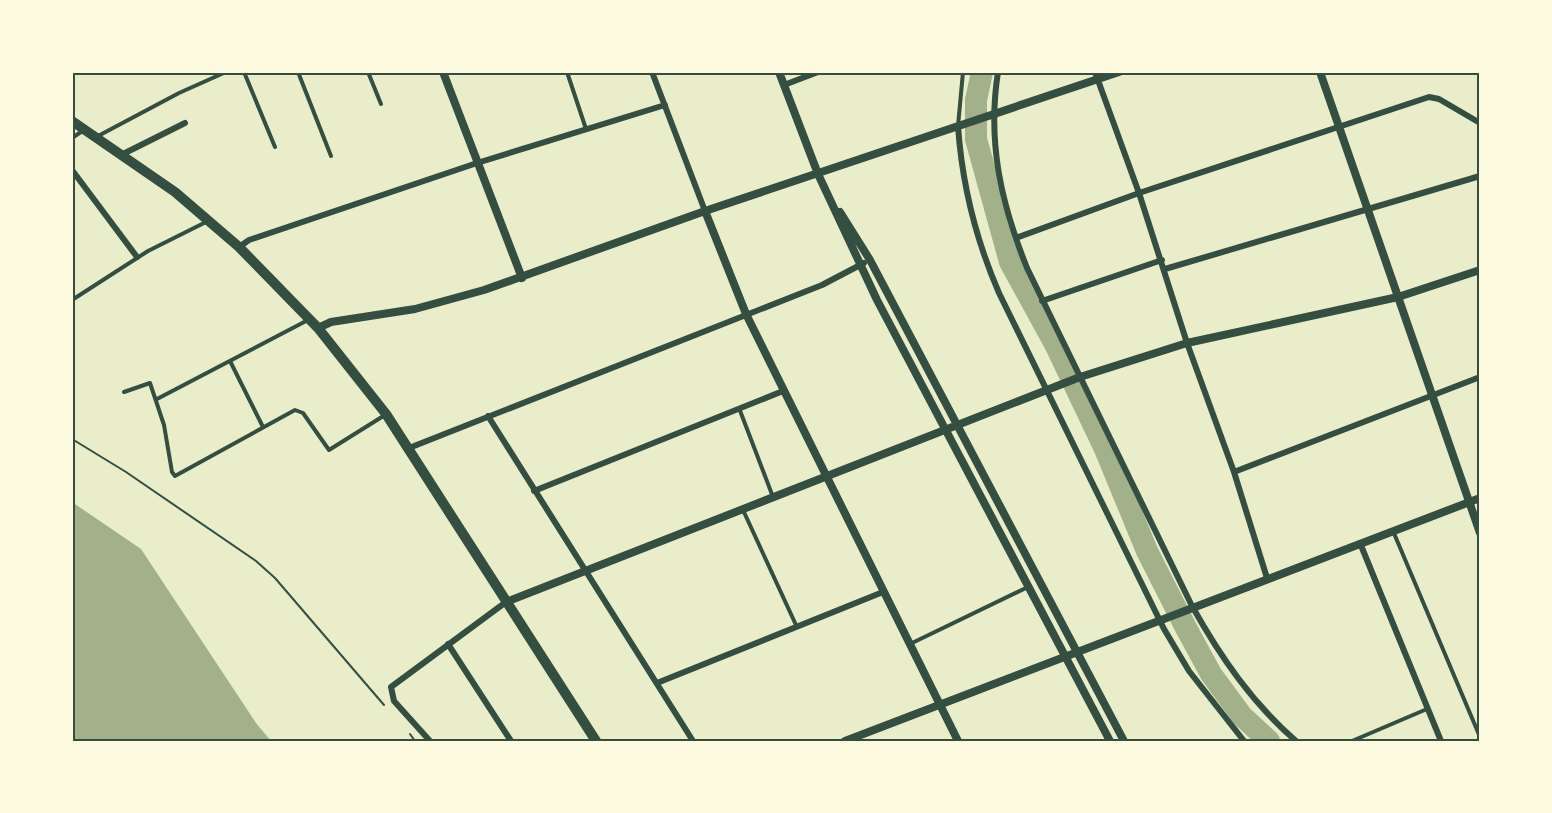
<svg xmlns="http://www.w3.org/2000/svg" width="1552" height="813" viewBox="0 0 1552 813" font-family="'Space Grotesk',sans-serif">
<rect width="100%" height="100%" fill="#e9edc9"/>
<path fill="#a3b18a" d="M72,502L141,549L256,723L271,741H72Z"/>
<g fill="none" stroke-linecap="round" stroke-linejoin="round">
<path stroke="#a3b18a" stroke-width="22" d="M982,72L976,100V139L1010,262L1056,346L1105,449L1147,551L1185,626L1211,674L1242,716L1269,741"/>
<path stroke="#344e41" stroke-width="2" d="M72,439L126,472L256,561L275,578L384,705
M410,734L415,741"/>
<path stroke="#344e41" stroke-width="4" d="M244,72L275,147
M298,72L331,156
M368,72L381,104
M567,72L586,129
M958,126L963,72
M98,136L179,93L226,72
M72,138L84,130
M72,300L148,251L208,221
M230,361L263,427
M124,392L150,383L164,425L172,472L175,476L295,410L303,413L329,450L385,415
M157,399L308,320
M739,408L773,497
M743,510L796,625
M1393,531L1480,737
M910,644L1028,587
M1352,741L1427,709"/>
<path stroke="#344e41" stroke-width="6" d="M652,72L705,211
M998,72C987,142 1001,203 1027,268L1192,606C1220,656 1252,703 1296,741
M1095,72L1139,193L1187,343L1234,472L1267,578
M784,85L818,72
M958,126C962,184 976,240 999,293L1164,629L1189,671L1244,741
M123,154L185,123
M72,170L137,257
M1016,238L1139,193L1429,97L1439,99L1480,123
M239,247L249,240L477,163L665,105
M1165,269L1480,176
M1042,301L1162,260
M488,416L693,741
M409,448L822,285L864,263
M1234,472L1480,377
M534,491L783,391
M1360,543L1441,741
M448,644L511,741
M657,683L883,592
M430,741L394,701L391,687L506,602"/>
<path stroke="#344e41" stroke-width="8" d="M443,72L522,278
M779,72L818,174L877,300L1110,741
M1320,72L1480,533
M705,211L746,314L958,741
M840,212L870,260L1124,741
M318,328L331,322L415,309L484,290L705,211L1119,72
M506,602L1080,377L1187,343L1398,297L1480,270
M845,741L1480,498"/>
<path stroke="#344e41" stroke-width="10" d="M72,121L175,192L239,247L318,328L386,414L596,741"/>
</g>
<rect width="1552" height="813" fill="none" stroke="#fefae0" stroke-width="147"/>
<rect x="74" y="74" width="1404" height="666" fill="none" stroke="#344e41" stroke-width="2"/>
</svg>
